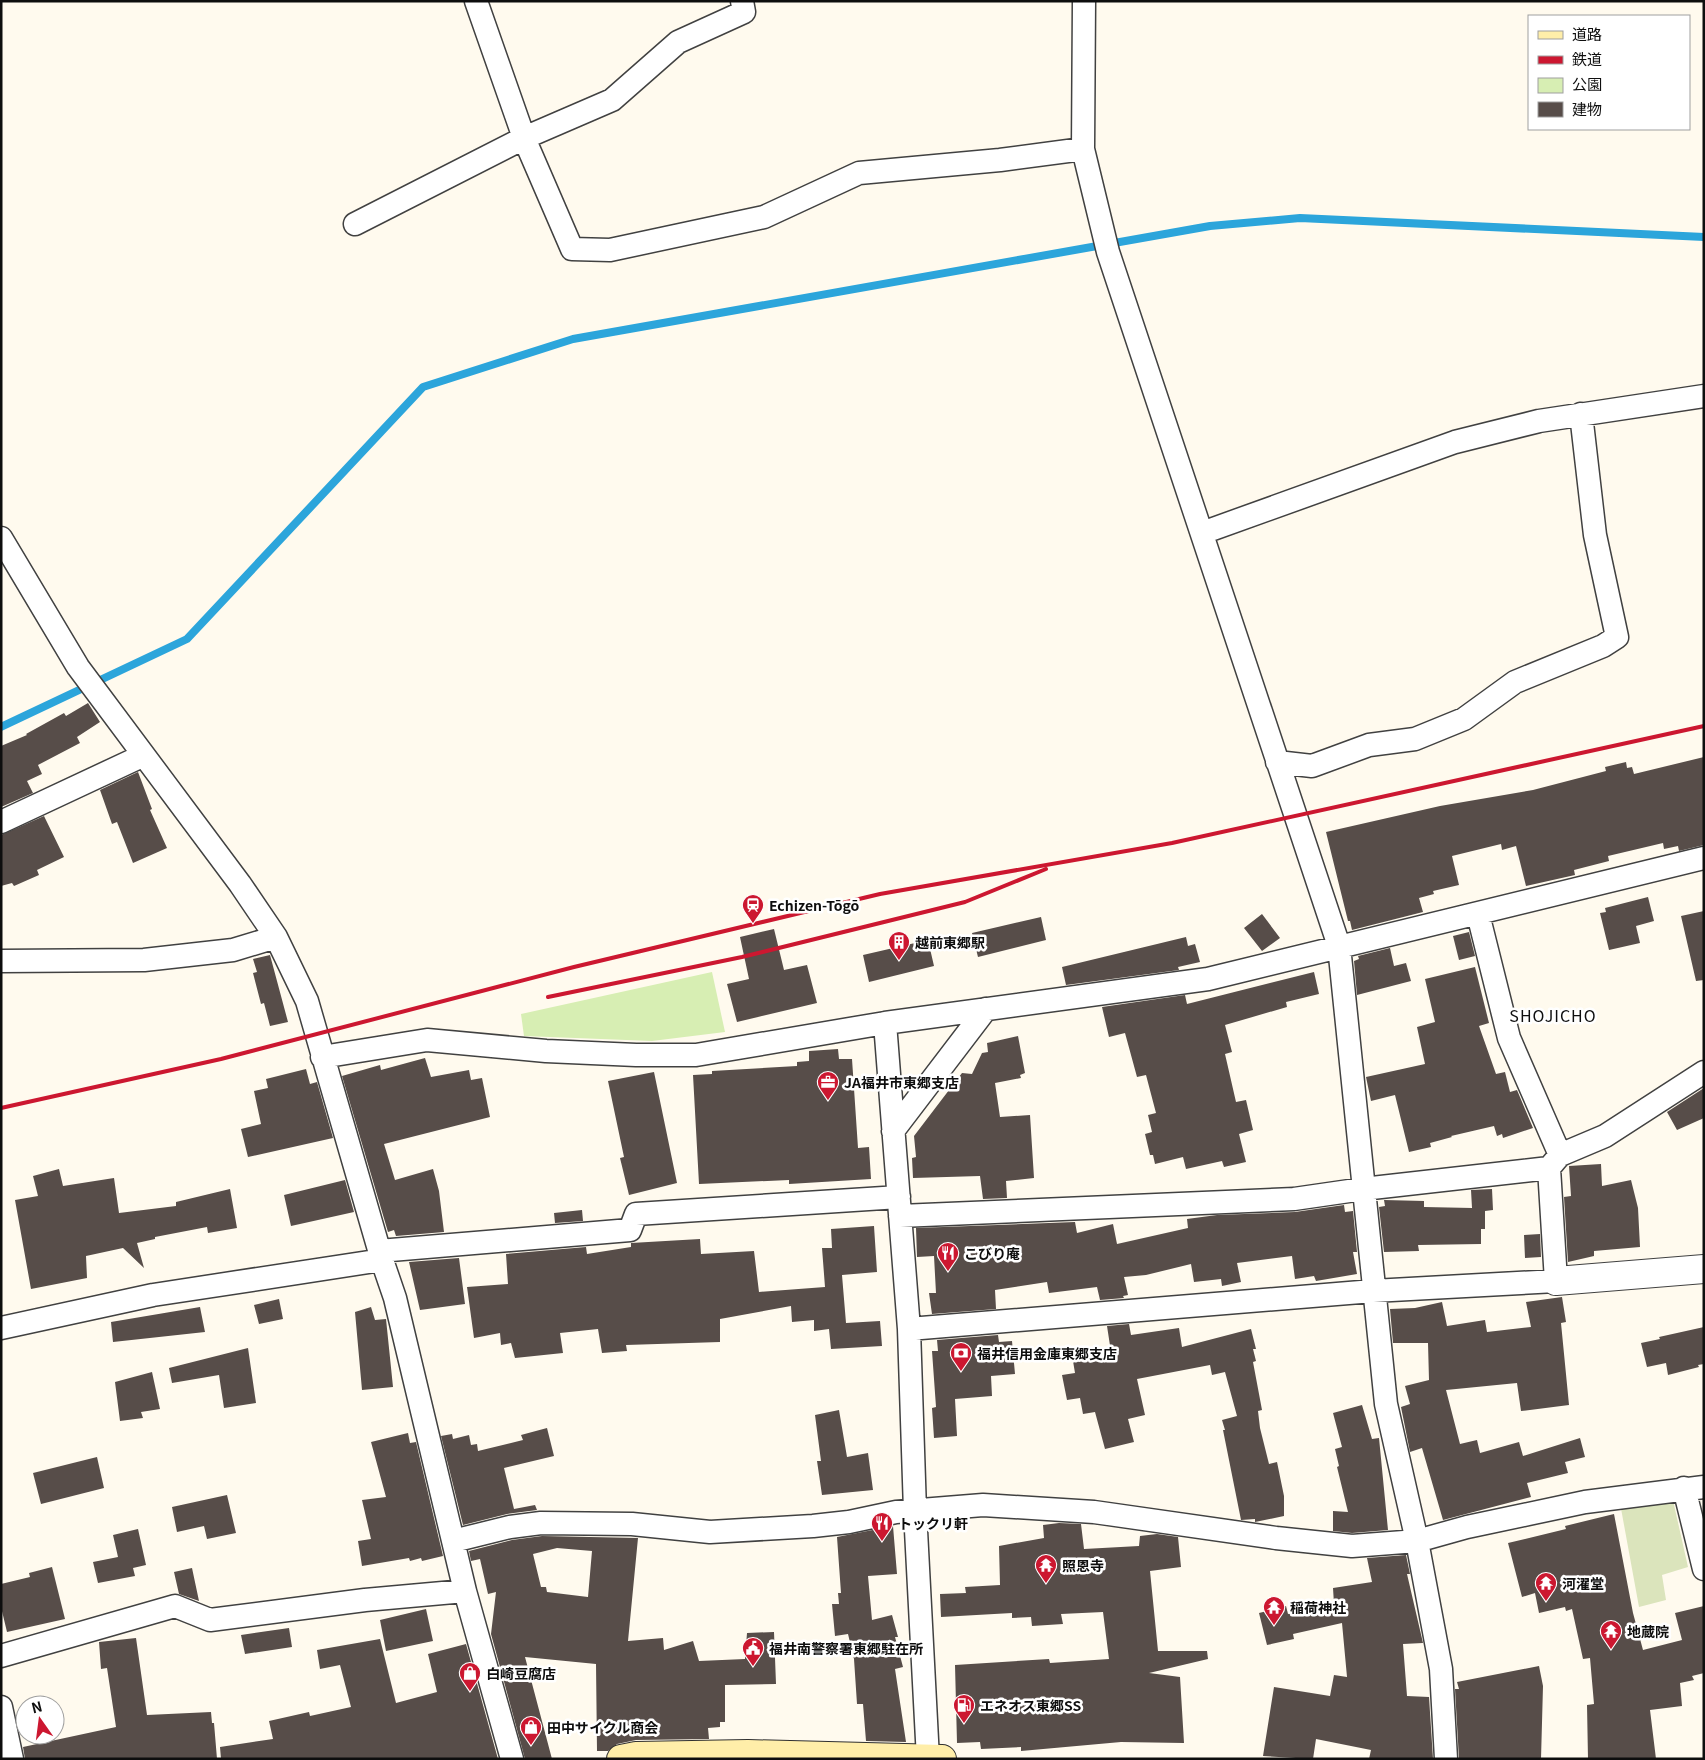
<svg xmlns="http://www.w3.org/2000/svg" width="1705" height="1760" viewBox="0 0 1705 1760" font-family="Georgia,'Noto Sans JP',serif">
<rect width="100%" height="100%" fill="#fffaee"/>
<path fill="#d7eeb3" d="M712,972L725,1032L652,1041L524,1036L521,1014Z"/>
<path fill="#dbe4bc" d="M1672,1496L1688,1567L1662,1575L1666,1600L1639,1607L1620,1503Z"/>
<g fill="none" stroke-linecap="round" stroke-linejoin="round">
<path stroke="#2ca5db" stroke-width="8" d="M1,727L187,639L423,387L573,339L1210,226L1300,218L1704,237"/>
</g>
<path fill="#574d49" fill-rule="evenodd" d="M88,703L100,722L77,737L80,743L38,765L42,774L27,781L33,793L1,807V746L27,735L26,734L64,713L66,716Z
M1704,757V845L1679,851L1678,846L1664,849L1663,843L1608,856L1609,861L1574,870L1575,875L1526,886L1516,846L1502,850L1501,844L1452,856L1459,885L1433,891L1434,894L1419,898L1423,912L1352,930L1350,921H1348L1326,832L1440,806L1533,790L1606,771L1605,767L1626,762L1627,768L1632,767L1634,774Z
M138,772L152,809L150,810L167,848L133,863L117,822L112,824L100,790Z
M44,816L64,857L37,870L39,875L14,886L12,883L1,886V835Z
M1648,897L1654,921L1636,926L1640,943L1609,950L1600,913L1606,912L1605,908Z
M1704,911V980L1696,981L1681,916Z
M1262,914L1280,938L1262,951L1244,928Z
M1041,917L1046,940L978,957L972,933Z
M774,929L784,970L807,965L817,1003L737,1022L727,984L749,979L740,937Z
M1469,932L1475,956L1459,960L1453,936Z
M1186,937L1188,946L1195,944L1200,962L1178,967L1179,970L1066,985L1062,967Z
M928,940L934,966L869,982L863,955Z
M1390,948L1394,966L1406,963L1411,981L1357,995L1354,961L1359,959L1358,956Z
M270,955L288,1022L270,1026L264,1003L261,1004L253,973L257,972L253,959Z
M1475,967L1489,1023L1479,1026L1496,1074L1505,1072L1510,1092L1517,1090L1533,1128L1503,1138L1502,1134L1497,1136L1494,1126L1451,1136L1452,1137L1430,1143L1431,1147L1409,1152L1395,1095L1371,1101L1366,1077L1425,1064L1417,1027L1435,1022L1425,979Z
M1314,972L1319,994L1286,1002L1287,1007L1225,1025L1232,1052L1225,1054L1236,1102L1246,1100L1253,1130L1239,1134L1246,1162L1224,1167L1222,1161L1186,1169L1183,1157L1155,1164L1153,1155H1150L1145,1134L1152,1132L1148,1115L1156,1113L1146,1075L1137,1077L1125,1033L1109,1037L1102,1007L1185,995L1187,1004Z
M1018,1036L1025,1073L1020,1075L1021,1078L995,1083L1000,1117L1030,1115L1034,1178L1006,1181L1007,1198L983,1199L980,1176L913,1178L912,1158L916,1157L914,1136L962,1073L972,1074L982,1053L988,1052L987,1043Z
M838,1049L839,1059H852L858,1148L869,1147L871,1179L789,1184V1180L699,1184L693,1075L712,1074V1071L797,1066V1062L809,1061V1051Z
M425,1058L431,1077L469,1070L471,1080L482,1078L490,1117L384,1144L395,1180L433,1169L439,1191L444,1232L396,1236L394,1230L388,1232L342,1076L380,1065L381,1070Z
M306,1069L310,1084L317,1082L333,1138L248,1157L241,1129L261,1124L254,1091L268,1088L266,1079Z
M654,1072L677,1183L629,1195L620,1158L624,1157L608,1081Z
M1704,1088V1118L1677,1130L1667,1112Z
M1601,1164L1602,1186L1631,1180L1638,1208L1640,1247L1594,1251V1256L1568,1262L1564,1197L1571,1196L1569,1166Z
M59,1169L63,1186L114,1178L119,1213L176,1206V1202L230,1189L237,1228L208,1233L207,1227L155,1237V1239L137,1243L144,1268L123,1248L86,1256L87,1278L31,1289L15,1200L38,1196L33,1176Z
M345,1180L354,1212L291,1226L284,1195Z
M1492,1189L1493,1210L1485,1211V1229H1481V1244L1418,1245L1419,1251L1384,1252L1379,1207L1385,1206L1384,1200L1424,1201V1207L1472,1208L1471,1190Z
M1344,1205L1345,1212L1353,1211L1357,1252H1353L1357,1274L1316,1281L1314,1276L1295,1279L1292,1256L1237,1263L1241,1282L1222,1286L1221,1279L1194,1282L1191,1264L1146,1275L1124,1277L1128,1295L1123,1296L1124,1298L1100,1300L1097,1287L1049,1293L1047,1282L995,1290L996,1309L932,1314L929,1293H936L934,1256L917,1257L916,1228L1075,1222L1077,1233L1113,1224L1117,1244L1188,1228L1187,1219L1217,1215L1295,1212Z
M582,1210L583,1221L555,1223L554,1213Z
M874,1226L877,1272L842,1275L846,1323L880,1321L882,1346L831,1349L829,1329L814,1331V1320L792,1322L791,1306L720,1319V1342L626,1345L627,1351L602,1353L598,1329L560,1333L563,1353L515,1358L511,1343L501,1345L500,1333L474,1338L467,1287L508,1284L506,1254L586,1247L587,1254L631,1247V1243L700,1239L701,1254L754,1251L759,1292L825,1287L822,1248H832L831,1229Z
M1540,1234L1541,1257L1525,1258L1524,1235Z
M459,1258L465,1304L420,1310L409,1262Z
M1562,1297L1566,1322L1561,1323L1569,1405L1521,1411L1517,1383L1446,1390L1460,1444L1477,1440L1480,1453L1519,1442L1523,1456L1580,1438L1585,1457L1565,1462L1568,1473L1527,1483L1531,1497L1443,1520L1422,1448L1410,1452L1401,1407L1410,1404L1405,1386L1429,1380L1428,1343H1393L1390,1309L1415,1308L1442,1302L1447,1326L1485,1320L1487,1332L1531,1327L1526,1302Z
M279,1299L283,1319L259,1324L254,1305Z
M200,1307L205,1332L113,1342L111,1322Z
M371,1307L375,1320L386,1319L393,1387L362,1390L355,1312Z
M1129,1324L1131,1335L1179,1328L1182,1347L1251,1329L1256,1349H1253L1256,1361L1253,1362L1262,1410L1258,1411L1260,1428L1269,1464L1277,1462L1284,1496V1516L1255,1522V1519L1241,1520L1223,1430H1225L1222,1420L1237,1416L1225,1372L1212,1375L1210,1365L1137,1379L1145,1415L1128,1419L1134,1442L1105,1449L1095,1412L1083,1414L1080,1398L1067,1400L1062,1375L1075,1373L1073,1361L1078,1360L1077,1357L1111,1352L1107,1326Z
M1704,1327V1364L1698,1365L1699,1367L1668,1375L1666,1363L1647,1367L1641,1343L1660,1339L1659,1337Z
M998,1335L999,1342L1012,1341L1015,1374L991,1376L992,1396L955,1399L957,1436L934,1438L932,1408L936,1407L932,1351H938L937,1340Z
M248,1348L256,1403L224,1408L219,1375L172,1383L169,1368Z
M152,1372L160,1409L141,1412L143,1418L120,1421L115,1382Z
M1362,1405L1372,1439L1379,1438L1388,1530L1352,1533L1333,1531V1511L1348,1512L1337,1467L1339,1466L1335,1449L1342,1447L1333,1413Z
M839,1410L847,1457L868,1453L873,1490L822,1495L817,1461H821L815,1415Z
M547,1428L554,1456L504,1468L514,1509L535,1505L537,1510L507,1514L463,1525L441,1436L452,1434L453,1439L469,1435L471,1445L477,1444L478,1451L523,1440L521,1435Z
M408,1433L410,1443L416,1442L443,1556L422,1561L421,1558L410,1561L409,1558L362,1566L358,1541L371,1539L362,1500L386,1497L371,1442Z
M97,1457L104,1488L41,1504L33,1473Z
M227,1495L236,1533L207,1539L204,1526L177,1532L172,1507Z
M1614,1514L1633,1613L1643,1650L1682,1640L1675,1613L1704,1606V1673L1692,1676L1694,1680L1680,1683L1682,1706L1650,1710L1656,1759H1588L1587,1705L1594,1704L1590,1658L1583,1659L1572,1609L1566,1611L1565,1607L1539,1613L1535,1593L1522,1597L1508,1543L1566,1529L1565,1526Z
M1059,1523L1081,1524L1084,1549L1139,1546L1140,1536L1157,1534L1178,1537L1181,1567L1150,1571L1158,1651H1207L1208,1659L1149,1673L1180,1677L1184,1743L1121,1742L1021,1751V1747L981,1749L980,1742L957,1743L955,1665L1049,1659L1050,1663L1109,1659L1103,1612L1061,1614L1063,1624L1032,1626L1031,1617L1012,1618V1613L941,1617L940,1594L966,1593L965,1587L1000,1585L999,1546L1044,1538L1043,1525Z
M893,1526L897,1574L868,1576L872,1620L892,1615L898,1637H895L903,1667L895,1669L906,1742L866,1741L863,1704H857L854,1659L848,1634L835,1636L832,1604H839L838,1593H841L837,1537Z
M138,1529L146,1565L133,1568L135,1576L98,1583L93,1562L118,1557L113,1535Z
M542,1536L638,1538L628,1641L663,1638L664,1650L693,1641L699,1661L745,1659L747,1633L774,1632L776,1684L725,1685V1722H720V1727L708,1728L709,1739L636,1740L617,1744L608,1751H597L596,1664L525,1657L552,1759H525L491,1634L496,1592L488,1594L480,1559L471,1561L469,1551L512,1540ZM557,1548L592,1551L588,1597L547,1592L546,1587H541L533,1554Z
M1406,1555L1410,1574H1407L1423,1643L1403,1644L1407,1696L1429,1697L1433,1759H1369L1371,1750L1316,1739L1313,1759L1263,1756L1274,1687L1330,1696L1334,1675L1347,1677L1342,1623L1293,1634L1294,1639L1267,1645L1259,1613L1286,1606L1288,1614L1334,1604L1333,1588L1372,1582L1367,1558Z
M52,1567L65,1619L7,1632L1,1607V1584L30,1577L29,1573Z
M192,1568L199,1601L179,1594L174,1572Z
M426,1609L433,1641L386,1651L380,1620Z
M289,1628L292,1647L245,1654L241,1635Z
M136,1638L147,1715L211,1712L212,1723H214L217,1759H25L23,1747L116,1727L107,1668L101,1669L99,1642Z
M380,1639L396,1703L437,1692L428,1654L466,1644L498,1759H221L220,1747L273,1739L269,1721L309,1712L310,1716L351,1707L340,1665L320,1669L317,1650Z
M1539,1666L1543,1686L1541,1759H1459L1455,1689H1459L1457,1682Z"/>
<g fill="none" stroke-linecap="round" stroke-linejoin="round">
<g stroke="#414141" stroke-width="25">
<path id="minor" d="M476,1L524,138L572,249L610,250L764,217L859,173L1000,160L1083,149
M1084,1L1083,149L1108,252L1339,946L1386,1404L1417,1541L1441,1669L1446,1759
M355,224L524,138L612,100L678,42L744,12L742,1
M1202,533L1455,442L1539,421L1704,396
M1,538L78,667L240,884L276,937L307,1001L382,1260L395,1298L465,1591L512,1759
M1277,762L1312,766L1369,745L1415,739L1464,719L1515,682L1603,646L1617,637L1595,535L1581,414
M1,822L142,756
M1478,914L1509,1038L1560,1155
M1,961L144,960L233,950L276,937
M885,1023L909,1329L915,1511L928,1759
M322,1057L427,1040L546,1051L636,1055H696L885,1023L1208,979L1704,858
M893,1131L986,1009
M900,1216L1294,1199L1363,1189L1549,1168L1560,1155L1605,1136L1704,1072
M379,1251L630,1230L636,1214L899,1197
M1,1328L153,1295L382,1260
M909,1329L1373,1291L1556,1281L1549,1168
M1684,1488L1704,1569
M453,1541L510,1527L541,1523L632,1524L710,1532L813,1526L849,1522L896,1512L983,1505L1094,1512L1276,1538L1352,1546L1417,1541L1467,1527L1585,1502L1704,1487
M1,1656L175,1606L210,1620L365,1600L465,1591
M1,1707L12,1759"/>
</g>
<g stroke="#414141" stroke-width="30">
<path id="tertiary" d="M1556,1281L1704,1269"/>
</g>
<g stroke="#303030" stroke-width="30">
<path id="secondary" d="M621,1759L636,1756L748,1754L942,1759"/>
</g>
<use href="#minor" stroke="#fff" stroke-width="22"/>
<use href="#tertiary" stroke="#fff" stroke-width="28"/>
<use href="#secondary" stroke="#ffeea9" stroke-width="28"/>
<path stroke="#cc1730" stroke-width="4" d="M548,997L742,957L965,902L1046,869
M1,1108L221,1059L574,967L880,894L1172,843L1704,726"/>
</g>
<defs>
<g id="station-pin" transform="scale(1.125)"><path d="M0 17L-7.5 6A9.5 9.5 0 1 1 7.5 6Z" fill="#cc1730" stroke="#fff"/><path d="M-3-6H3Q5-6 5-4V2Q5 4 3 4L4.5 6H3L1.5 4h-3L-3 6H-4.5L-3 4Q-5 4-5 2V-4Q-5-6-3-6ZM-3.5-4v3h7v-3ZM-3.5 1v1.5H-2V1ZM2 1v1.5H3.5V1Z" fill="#fff"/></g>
<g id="building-pin" transform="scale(1.125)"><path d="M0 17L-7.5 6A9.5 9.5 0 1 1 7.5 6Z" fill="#cc1730" stroke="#fff"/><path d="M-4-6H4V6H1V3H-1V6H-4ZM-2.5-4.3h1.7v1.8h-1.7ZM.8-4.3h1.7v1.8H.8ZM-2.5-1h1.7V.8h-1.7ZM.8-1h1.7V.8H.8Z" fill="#fff"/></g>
<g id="office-pin" transform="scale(1.125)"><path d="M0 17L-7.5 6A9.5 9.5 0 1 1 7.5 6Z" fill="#cc1730" stroke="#fff"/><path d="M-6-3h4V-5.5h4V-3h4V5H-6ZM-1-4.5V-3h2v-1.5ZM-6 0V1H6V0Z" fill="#fff"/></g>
<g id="restaurant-pin" transform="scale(1.125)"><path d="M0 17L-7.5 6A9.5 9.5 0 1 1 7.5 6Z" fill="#cc1730" stroke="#fff"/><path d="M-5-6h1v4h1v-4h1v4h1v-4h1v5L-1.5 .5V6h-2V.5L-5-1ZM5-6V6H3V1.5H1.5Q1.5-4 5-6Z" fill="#fff"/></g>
<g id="bank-pin" transform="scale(1.125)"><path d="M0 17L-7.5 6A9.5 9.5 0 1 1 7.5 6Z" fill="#cc1730" stroke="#fff"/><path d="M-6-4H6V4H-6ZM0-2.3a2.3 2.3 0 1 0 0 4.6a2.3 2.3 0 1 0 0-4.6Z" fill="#fff"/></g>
<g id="temple-pin" transform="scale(1.125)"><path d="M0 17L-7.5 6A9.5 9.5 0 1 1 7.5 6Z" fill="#cc1730" stroke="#fff"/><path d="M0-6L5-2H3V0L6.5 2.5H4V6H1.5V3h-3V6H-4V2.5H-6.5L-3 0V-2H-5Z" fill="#fff"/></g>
<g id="civic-pin" transform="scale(1.125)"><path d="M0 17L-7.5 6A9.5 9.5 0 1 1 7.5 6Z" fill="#cc1730" stroke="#fff"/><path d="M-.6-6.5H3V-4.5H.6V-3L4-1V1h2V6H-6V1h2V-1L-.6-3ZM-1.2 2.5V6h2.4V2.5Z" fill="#fff"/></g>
<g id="shop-pin" transform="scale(1.125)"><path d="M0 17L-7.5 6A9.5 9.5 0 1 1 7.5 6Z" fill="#cc1730" stroke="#fff"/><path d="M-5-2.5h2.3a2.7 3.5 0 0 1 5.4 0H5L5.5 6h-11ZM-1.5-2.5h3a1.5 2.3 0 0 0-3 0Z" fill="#fff"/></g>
<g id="fuel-pin" transform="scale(1.125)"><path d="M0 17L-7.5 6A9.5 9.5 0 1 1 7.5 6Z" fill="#cc1730" stroke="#fff"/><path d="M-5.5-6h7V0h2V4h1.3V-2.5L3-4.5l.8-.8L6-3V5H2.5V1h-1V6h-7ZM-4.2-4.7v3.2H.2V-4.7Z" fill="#fff"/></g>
</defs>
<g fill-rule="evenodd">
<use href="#station-pin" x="753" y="905"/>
<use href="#building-pin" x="899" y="942"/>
<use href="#office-pin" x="828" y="1082"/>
<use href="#restaurant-pin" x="948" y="1253"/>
<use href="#bank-pin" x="961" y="1353"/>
<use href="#restaurant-pin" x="882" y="1523"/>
<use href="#temple-pin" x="1046" y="1565"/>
<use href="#temple-pin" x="1546" y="1583"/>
<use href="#temple-pin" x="1274" y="1607"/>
<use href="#temple-pin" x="1611" y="1631"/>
<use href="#civic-pin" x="753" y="1648"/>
<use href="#shop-pin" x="470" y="1673"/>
<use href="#fuel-pin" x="964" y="1705"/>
<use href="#shop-pin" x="531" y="1727"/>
</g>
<g text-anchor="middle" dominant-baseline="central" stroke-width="5" stroke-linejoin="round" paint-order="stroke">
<g font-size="14" font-weight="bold" fill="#0e0e0e" stroke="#fff" text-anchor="start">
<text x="769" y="905">Echizen-Tōgō</text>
<text x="915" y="942">越前東郷駅</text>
<text x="844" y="1082">JA福井市東郷支店</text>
<text x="964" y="1253">こびり庵</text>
<text x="977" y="1353">福井信用金庫東郷支店</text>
<text x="898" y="1523">トックリ軒</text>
<text x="1062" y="1565">照恩寺</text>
<text x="1562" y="1583">河濯堂</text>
<text x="1290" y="1607">稲荷神社</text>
<text x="1627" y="1631">地蔵院</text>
<text x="769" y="1648">福井南警察署東郷駐在所</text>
<text x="486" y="1673">白崎豆腐店</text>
<text x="980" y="1705">エネオス東郷SS</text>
<text x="547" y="1727">田中サイクル商会</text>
</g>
<g font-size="16" letter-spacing="1" fill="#0e0e0e" stroke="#fff">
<text x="1553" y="1015">SHOJICHO</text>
</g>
</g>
<rect width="1705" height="1760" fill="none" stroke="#0e0e0e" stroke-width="5"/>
<rect x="1528" y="15" width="162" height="115" fill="#ffffff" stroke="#9f9f9f"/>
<rect x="1538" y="31" width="25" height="8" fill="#ffeea9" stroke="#9f9f9f"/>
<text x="1572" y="40" font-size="15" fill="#0e0e0e">道路</text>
<rect x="1538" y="56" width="25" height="8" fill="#cc1730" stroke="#9f9f9f"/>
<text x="1572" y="65" font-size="15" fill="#0e0e0e">鉄道</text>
<rect x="1538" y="78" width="25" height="15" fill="#d7eeb3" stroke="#9f9f9f"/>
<text x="1572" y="90" font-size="15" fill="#0e0e0e">公園</text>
<rect x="1538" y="102" width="25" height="15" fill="#574d49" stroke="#9f9f9f"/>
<text x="1572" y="115" font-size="15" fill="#0e0e0e">建物</text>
<g transform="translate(40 1720) rotate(346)"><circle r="24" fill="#ffffff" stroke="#9f9f9f"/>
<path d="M0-4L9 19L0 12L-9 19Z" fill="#cc1730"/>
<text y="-8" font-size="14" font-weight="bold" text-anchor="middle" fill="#0e0e0e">N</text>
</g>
</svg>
